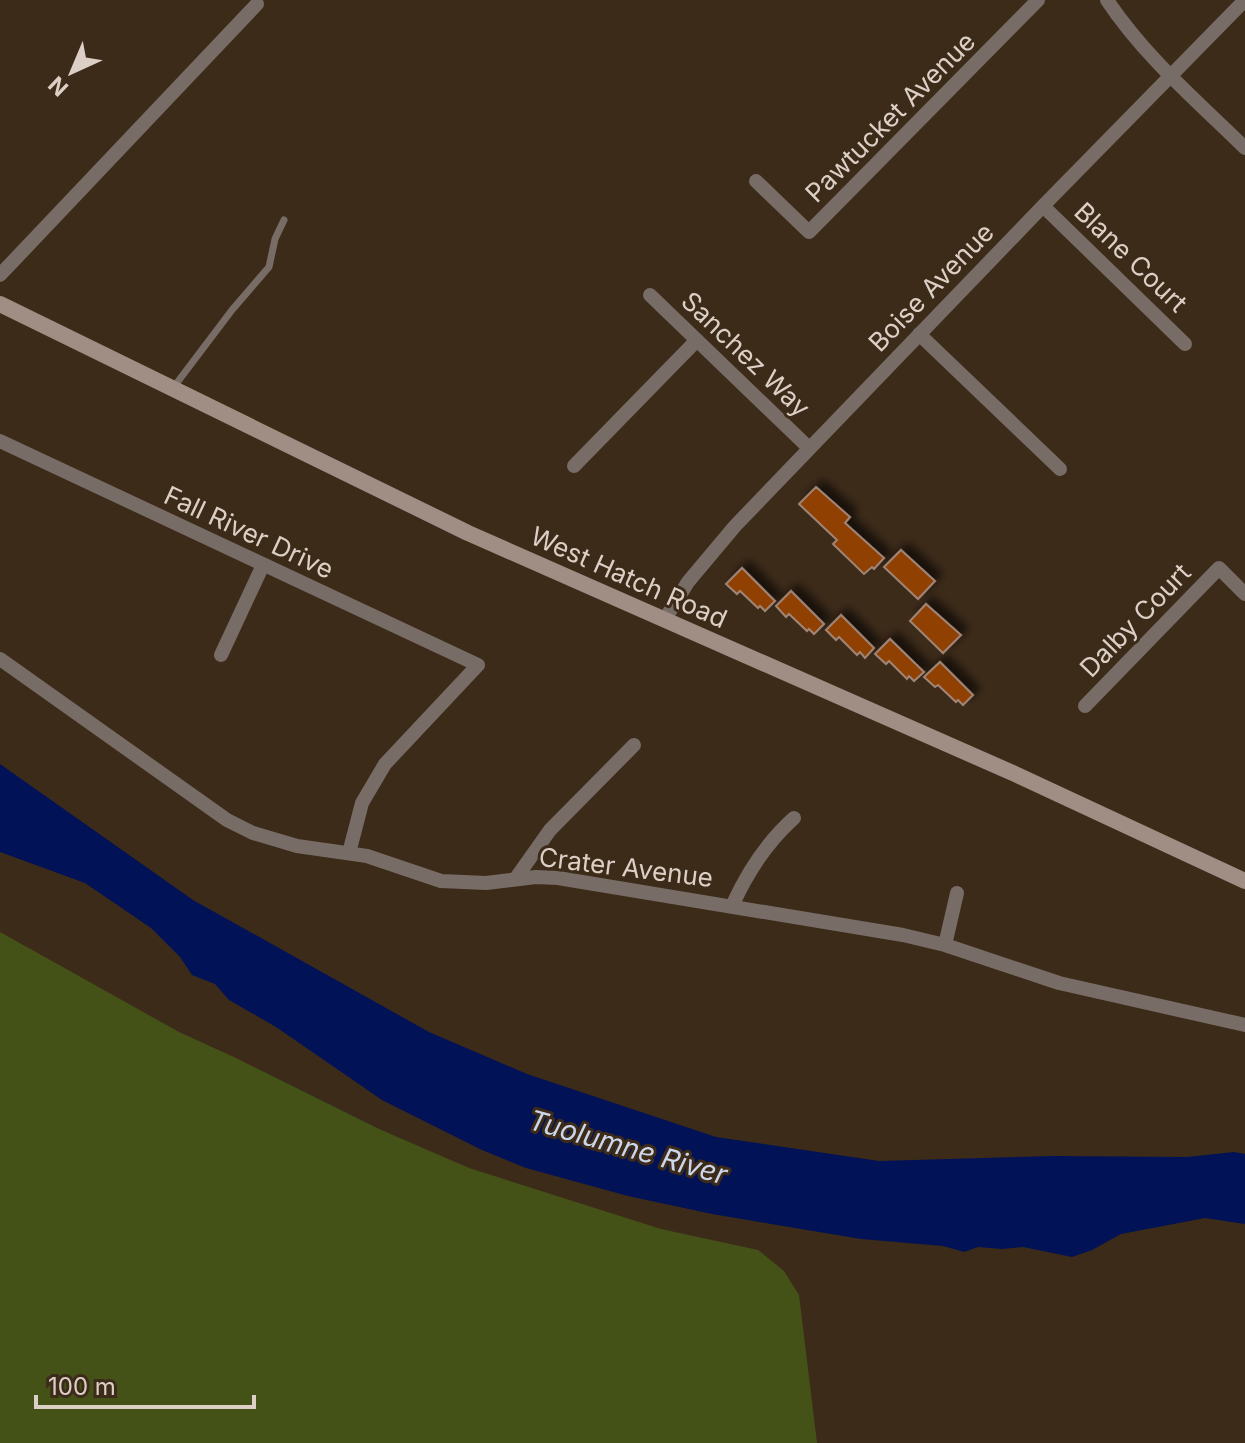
<svg xmlns="http://www.w3.org/2000/svg" width="1245" height="1443" viewBox="0 0 1245 1443" font-family="Inter,sans-serif">
<defs>
<filter id="shadow"><feDropShadow dx="7" dy="-7" stdDeviation="4" flood-color="#0009"/></filter>
</defs>
<rect width="100%" height="100%" fill="#3d2b1a"/>
<path fill="#445218" d="M0,932L179,1032L236,1058L379,1129L469,1168L661,1229L758,1250L784,1271L799,1295L817,1443H0Z"/>
<path fill="#011256" d="M0,764L193,900L429,1032L527,1074L716,1137L879,1161L1054,1156L1187,1157L1234,1152L1245,1154V1224L1205,1218L1121,1234L1092,1250L1072,1257L1023,1247L1002,1249L978,1247L964,1252L943,1246L861,1239L712,1214L628,1196L526,1168L482,1150L382,1100L276,1027L229,1000L215,984L192,975L180,957L151,928L85,883L0,852Z"/>
<path fill="#904103" stroke="#a08577" stroke-width="2" filter="url(#shadow)" d="M816,487L850,517L845,523L884,558L874,569L872,567L864,574L833,544L837,540L799,504Z
M901,550L935,581L918,599L884,567Z
M742,568L775,601L765,611L760,606L758,608L740,591L737,594L726,584Z
M791,591L824,624L814,634L809,629L807,631L789,614L786,617L776,606Z
M926,604L961,635L943,653L910,621Z
M841,615L874,648L865,658L860,652L857,655L839,637L836,640L826,630Z
M890,639L924,672L914,681L909,676L907,679L889,661L886,664L875,654Z
M940,662L973,695L963,705L958,700L956,702L938,685L935,687L924,677Z"/>
<g fill="none" stroke-linecap="round" stroke-linejoin="round">
<path stroke="#776c66" stroke-width="7" d="M173,388L232,310L269,267L275,239L284,220"/>
<path stroke="#776c66" stroke-width="14" d="M1107,0C1145,57 1197,101 1245,148
M756,181L809,232L1038,0
M1043,206L1185,344
M0,275L257,4
M650,295L809,448
M919,334L1060,469
M0,441L478,665L385,764L362,803L349,853
M574,466L697,340
M665,619L688,582L735,526L1043,206L1245,0
M221,655L263,565
M0,659L227,820L253,833L297,846L367,856L441,881L486,883L536,877L558,878L903,935L945,945L1059,983L1245,1025
M1085,706L1219,568L1245,594
M516,878L550,830L634,745
M733,904C748,871 766,843 794,818
M945,945L957,893"/>
<path stroke="#a08e85" stroke-width="16" d="M0,304L468,533L1015,774L1245,881"/>
</g>
<g text-anchor="middle" dominant-baseline="central" stroke-width="6" stroke-linejoin="round" paint-order="stroke">
<g font-size="26" fill="#dcd0c6" stroke="#3d2b1a">
<text transform="translate(890 117) rotate(-45)">Pawtucket Avenue</text>
<text transform="translate(1131 257) rotate(44)">Blane Court</text>
<text transform="translate(931 287) rotate(-46)">Boise Avenue</text>
<text transform="translate(746 354) rotate(44)">Sanchez Way</text>
<text transform="translate(249 532) rotate(25)">Fall River Drive</text>
<text transform="translate(629 577) rotate(24)">West Hatch Road</text>
<text transform="translate(1135 620) rotate(-46)">Dalby Court</text>
<text transform="translate(626 867) rotate(7)">Crater Avenue</text>
</g>
<g font-size="28" font-style="italic" fill="#ccd6eb" stroke="#3d2b1a">
<text transform="translate(628 1147) rotate(16)">Tuolumne River</text>
</g>
</g>
<g transform="translate(72 72) rotate(224)" stroke="#3d2b1a" stroke-width="6" paint-order="stroke">
<path d="M0-6L14 30L0 20L-14 30Z" fill="#dcd0c6"/>
<text y="-12" font-size="22" font-weight="bold" text-anchor="middle" fill="#dcd0c6">N</text>
</g>
<path d="M36 1395v12h218v-12" fill="none" stroke="#dcd0c6" stroke-width="4"/>
<text x="48" y="1395" font-size="24" fill="#dcd0c6" stroke="#3d2b1a" stroke-width="6" paint-order="stroke">100 m</text>
</svg>
